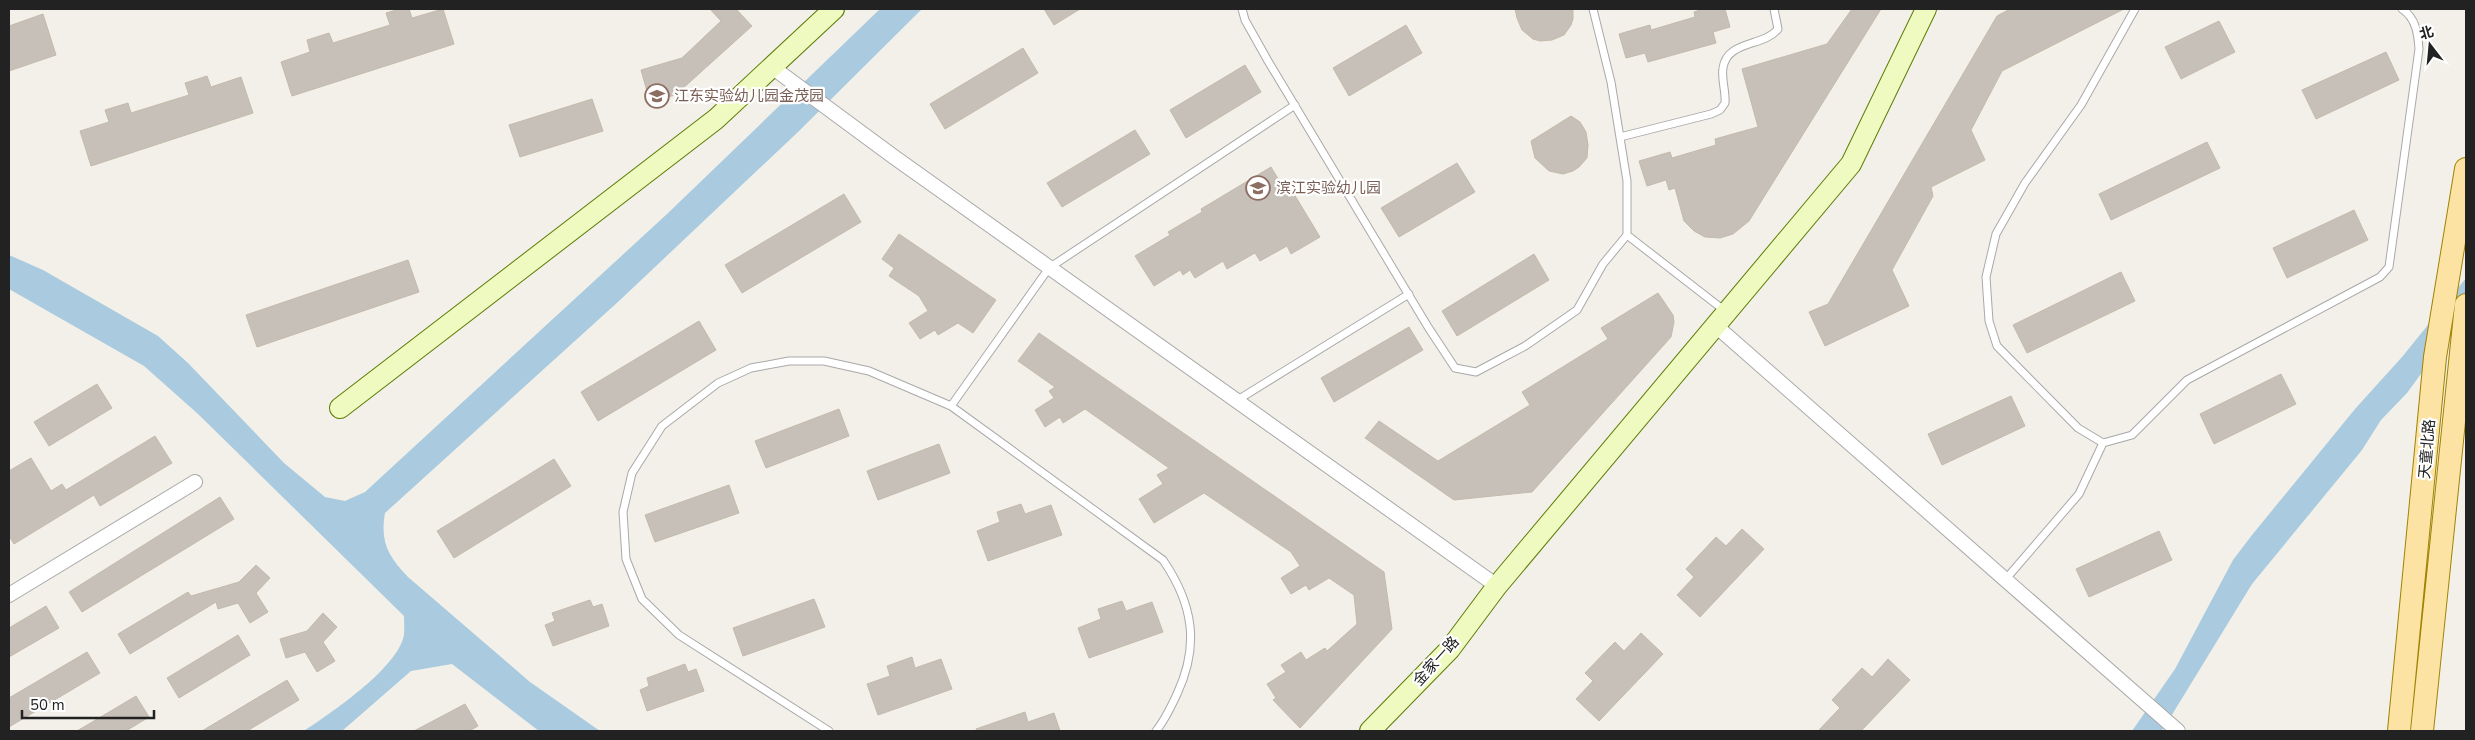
<svg xmlns="http://www.w3.org/2000/svg" width="2475" height="740" viewBox="0 0 2475 740" font-family="'Nunito Sans','Noto Sans SC',sans-serif">
<rect width="100%" height="100%" fill="#f2f0e9"/>
<path fill="#aacbdf" d="M880,9H922L798,132L619,301L385,513C380,542 388,556 408,577L530,682L600,731H539L452,664L411,671L342,731H304C331,713 393,671 403,639C405,633 404,623 404,616L198,414L144,366L9,289V255L43,270L158,336L188,363L284,463L325,497L345,501L365,492L667,214Z
M2466,278V312L2407,393L2381,420L2362,450L2252,584L2162,731H2132L2175,669L2233,560L2252,535L2355,409L2402,357Z"/>
<path fill="#c7c0b8" stroke="#c4baab" d="M400,9H409L412,18L443,9L454,44L292,96L281,62L310,52L307,40L329,33L333,43L390,25L386,13Z
M710,9H736L752,26L681,90L682,93L650,102L641,70L682,58L721,21Z
M1044,9H1080L1054,25Z
M1515,9H1573V19L1571,25L1564,35L1552,40L1540,41L1533,39L1522,30L1517,18Z
M1703,9H1725L1730,27L1713,32L1716,43L1648,62L1645,53L1626,58L1619,34L1650,25L1651,30L1695,17L1694,12Z
M1852,9H1881L1749,221L1733,234L1720,238L1705,237L1694,231L1684,221L1675,188L1669,190L1666,180L1647,186L1639,161L1670,152L1672,158L1716,145L1715,139L1758,127L1742,69L1827,44Z
M2010,9H2124L2002,71L1971,130L1985,160L1931,187L1933,196L1892,270L1909,306L1825,346L1809,312L1828,304L1997,16Z
M43,14L56,55L9,71V26Z
M2219,21L2235,52L2181,79L2165,47Z
M1406,25L1422,53L1349,96L1333,68Z
M1023,48L1038,73L945,129L930,104Z
M2386,52L2399,80L2316,119L2302,90Z
M1245,65L1261,92L1186,138L1170,110Z
M207,76L211,87L241,77L253,113L91,166L80,131L109,122L105,110L128,103L131,113L189,95L185,83Z
M592,99L603,131L520,157L509,125Z
M1571,116L1580,122L1586,132L1588,145L1587,158L1579,167L1573,171L1563,174L1549,171L1535,158L1531,141Z
M1135,130L1150,154L1062,207L1047,183Z
M2207,142L2220,168L2111,220L2099,194Z
M1457,163L1475,192L1399,237L1381,208Z
M1271,167L1289,197L1294,194L1320,237L1291,254L1287,246L1260,261L1255,253L1227,269L1223,261L1195,278L1190,270L1183,275L1180,270L1154,286L1135,256L1170,235L1168,232L1202,212L1201,209Z
M844,194L861,222L742,293L725,265Z
M2354,210L2368,240L2287,278L2273,248Z
M899,234L996,300L973,333L958,323L938,335L935,330L920,339L909,323L928,311L919,296L889,276L894,268L882,259Z
M1534,254L1549,280L1457,336L1442,311Z
M408,260L419,292L257,347L246,315Z
M2121,272L2135,301L2027,353L2013,325Z
M1658,293L1673,315L1674,322L1671,337L1532,492L1454,500L1365,438L1379,421L1438,461L1530,405L1522,392L1608,339L1601,328Z
M699,321L716,350L598,421L581,392Z
M1409,327L1423,350L1334,402L1321,378Z
M1039,333L1384,572L1392,629L1300,728L1273,700L1276,698L1267,684L1286,672L1281,665L1301,652L1306,660L1325,648L1327,651L1357,624L1354,595L1329,578L1309,590L1306,585L1291,594L1281,578L1300,566L1291,552L1204,493L1154,523L1139,499L1163,484L1157,475L1169,468L1085,409L1063,423L1060,417L1045,427L1035,410L1054,398L1049,391L1055,387L1018,361Z
M2281,374L2296,404L2214,444L2200,414Z
M97,384L112,408L49,446L34,422Z
M2011,396L2025,426L1942,465L1928,434Z
M839,409L849,436L766,468L755,441Z
M155,436L172,463L100,506L94,495L14,544L9,536V471L31,458L51,491L62,484L66,490Z
M939,444L950,473L878,500L867,471Z
M554,459L571,486L454,558L437,531Z
M729,485L739,513L655,542L645,515Z
M220,497L234,519L82,612L69,592Z
M1021,504L1025,514L1051,505L1062,535L988,561L977,531L1000,522L997,512Z
M1742,529L1764,549L1700,617L1677,595L1694,577L1686,569L1716,537L1726,546Z
M2159,531L2172,560L2089,597L2076,569Z
M256,565L270,578L256,593L268,612L250,623L238,603L218,609L216,602L130,654L118,634L188,592L191,596L239,582Z
M814,599L825,627L743,656L733,628Z
M590,600L593,607L602,604L609,626L553,646L545,625L555,621L552,613Z
M1122,601L1126,611L1152,602L1163,632L1089,658L1078,628L1101,619L1098,609Z
M46,606L59,628L9,657V628Z
M323,613L337,627L323,642L335,661L317,672L305,652L286,658L280,639L307,631Z
M1641,633L1663,654L1599,721L1576,699L1593,681L1585,673L1615,642L1624,651Z
M238,635L250,655L179,698L167,678Z
M87,652L100,673L9,727V698Z
M912,657L915,668L941,659L952,689L878,715L867,684L890,676L887,666Z
M1888,659L1910,680L1861,731H1818L1840,708L1832,700L1862,668L1872,677Z
M685,664L688,672L696,669L704,691L647,711L640,690L649,686L647,678Z
M287,680L299,700L247,731H202Z
M136,696L149,717L126,731H77Z
M465,704L478,726L469,731H414Z
M1025,712L1028,722L1054,713L1060,731H977L976,729Z"/>
<g fill="none" stroke-linecap="round" stroke-linejoin="round">
<g stroke="#a9a9a9" stroke-width="9">
<path id="lane" d="M1242,9L1245,20L1268,61L1428,327L1455,368L1476,372L1525,346L1577,310L1603,264L1627,235V181L1611,82L1593,9
M2135,9L2081,105L2025,183L1996,234L1986,277L1989,321L1997,346L2078,428L2103,443L2132,435L2187,380L2380,277L2389,267L2419,49C2418,34 2416,18 2402,9
M1620,137L1711,114L1720,110L1725,103C1726,91 1721,79 1723,68C1727,40 1764,47 1778,29L1774,9
M1627,235L1725,311
M1236,401L1409,294
M951,406L1049,268L1295,105
M2005,580L2079,494L2103,443
M829,731L679,635L642,599L626,559L623,512L632,473L662,426L718,383L751,368L789,361H824L869,371L951,406L1163,560C1193,604 1200,645 1177,694C1171,707 1165,720 1156,731"/>
</g>
<g stroke="#a9a9a9" stroke-width="16">
<path id="street" d="M772,67L894,157L1497,586
M1716,326L2178,731
M9,595L195,482"/>
</g>
<g stroke="#5d7c05" stroke-width="22">
<path id="secondary" d="M340,408L716,119L834,9
M1370,731L1450,649L1497,586L1851,164L1926,9"/>
</g>
<g stroke="#9f8301" stroke-width="24">
<path id="primary" d="M2399,731L2435,357L2466,169
M2422,731L2466,305"/>
</g>
<use href="#lane" stroke="#fff" stroke-width="7"/>
<use href="#street" stroke="#fff" stroke-width="14"/>
<use href="#secondary" stroke="#eefabf" stroke-width="20"/>
<use href="#primary" stroke="#fce3a4" stroke-width="22"/>
</g>
<defs>
<g id="school-ring" transform="scale(1.25)"><circle r="9.5" fill="#fff" stroke="#8d6e63" stroke-width="1.5"/><path d="M0-5L7-2L0 1L-7-2ZM-4 1L0 2.5L4 1V4Q0 6-4 4Z" fill="#8d6e63"/></g>
</defs>
<g fill-rule="evenodd">
<use href="#school-ring" x="657" y="96"/>
<use href="#school-ring" x="1258" y="188"/>
</g>
<g text-anchor="middle" dominant-baseline="central" stroke-width="4.5" stroke-linejoin="round" paint-order="stroke">
<g font-size="15" fill="#785e54" stroke="#fff" text-anchor="start">
<text x="674" y="96">江东实验幼儿园金茂园</text>
<text x="1276" y="188">滨江实验幼儿园</text>
</g>
<g font-size="15" fill="#222" stroke="#fff">
<text transform="translate(2427 449) rotate(-85)">天童北路</text>
<text transform="translate(1436 661) rotate(-48)">金家一路</text>
</g>
</g>
<rect width="2475" height="740" fill="none" stroke="#222222" stroke-width="20"/>
<g transform="translate(2430 45) rotate(344)" stroke="#ffffff" stroke-width="4" paint-order="stroke">
<path d="M0-4L9 19L0 12L-9 19Z" fill="#222222"/>
<text y="-8" font-size="14" font-weight="bold" text-anchor="middle" fill="#222222">北</text>
</g>
<path d="M22 710v8h132v-8" fill="none" stroke="#222222" stroke-width="2.5"/>
<text x="30" y="710" font-size="15" fill="#222222" stroke="#ffffff" stroke-width="4" paint-order="stroke">50 m</text>
</svg>
